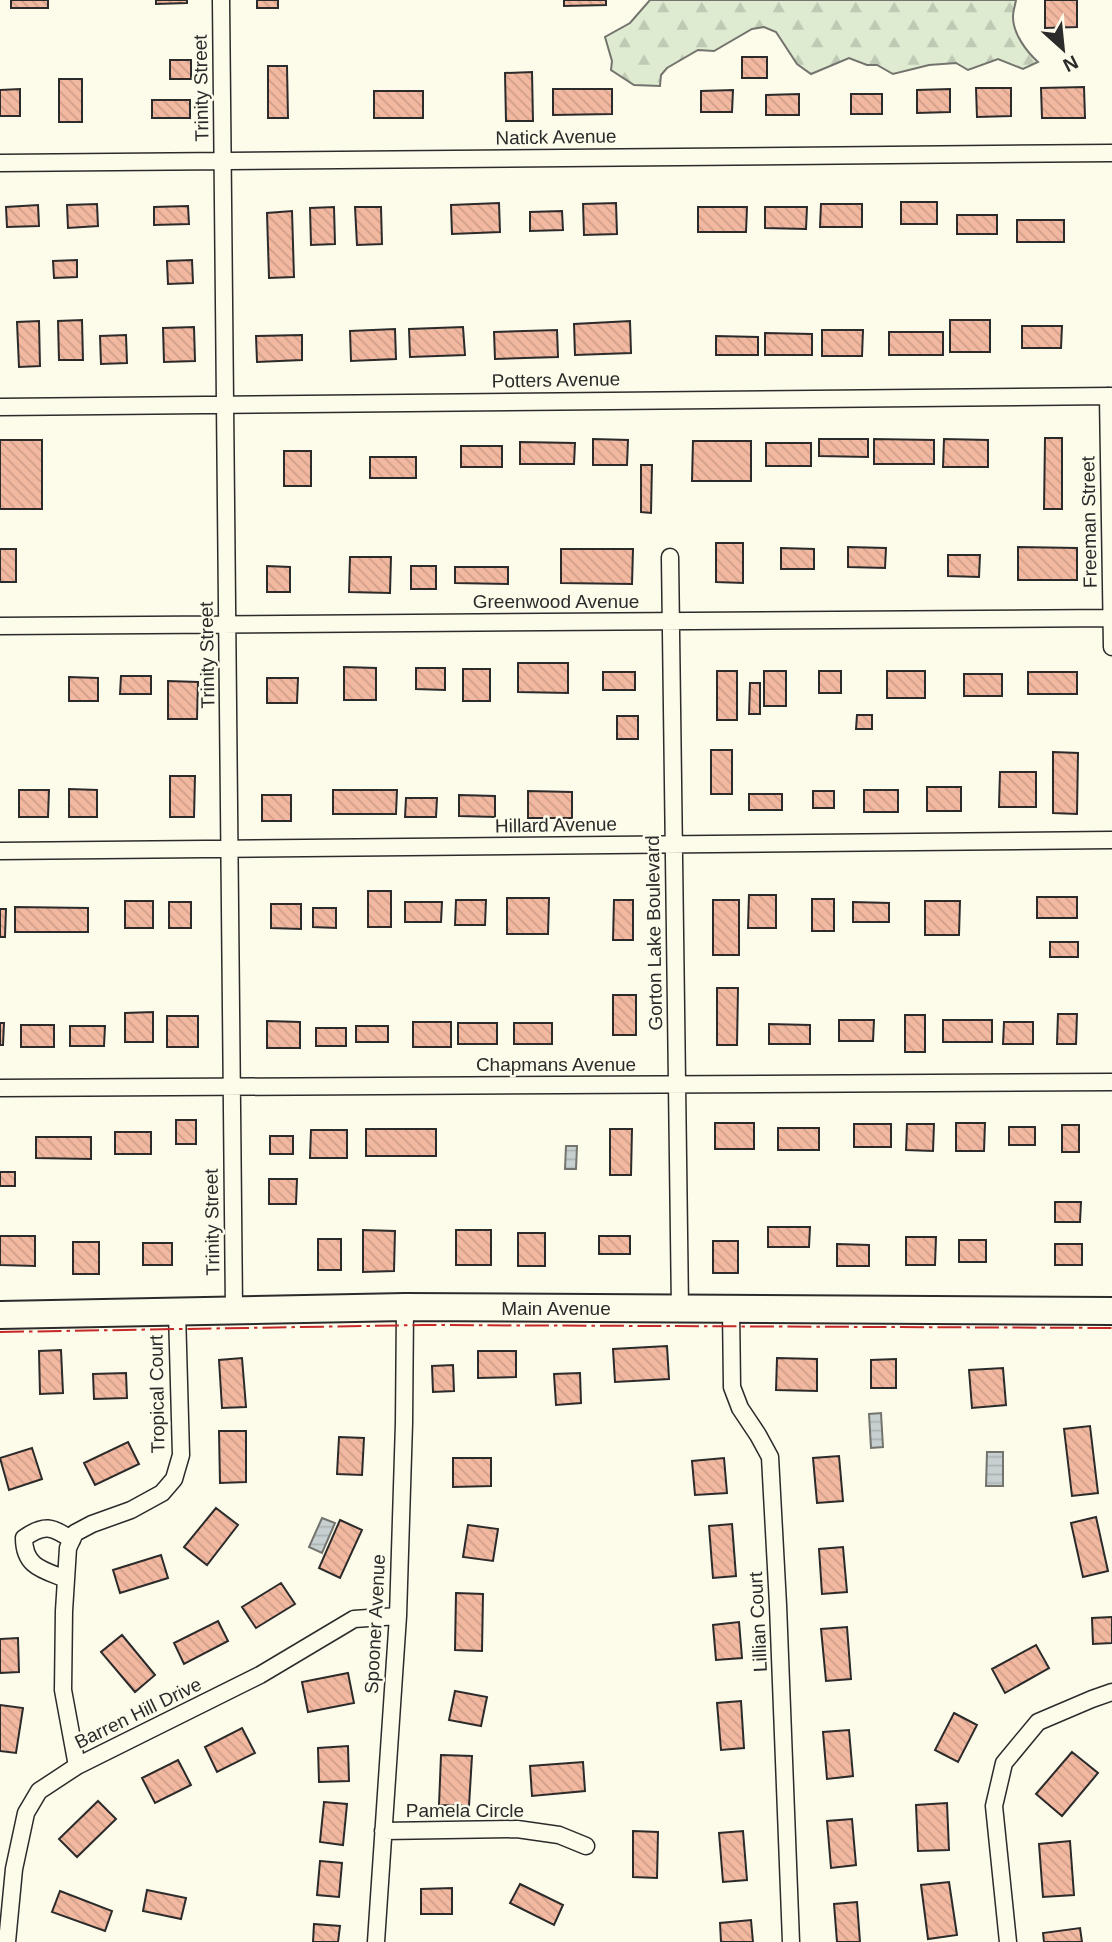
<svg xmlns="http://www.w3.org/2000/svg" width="1112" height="1942" viewBox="0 0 1112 1942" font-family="Helvetica,sans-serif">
<defs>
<pattern id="forest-firs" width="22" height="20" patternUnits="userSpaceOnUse" patternTransform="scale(1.75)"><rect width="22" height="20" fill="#deebd1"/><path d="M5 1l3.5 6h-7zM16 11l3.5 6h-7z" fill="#bfcab4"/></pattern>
<pattern id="water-rules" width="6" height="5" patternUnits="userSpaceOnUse" patternTransform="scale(1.75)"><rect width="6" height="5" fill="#c7d0d0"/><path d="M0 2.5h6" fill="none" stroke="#abb3b3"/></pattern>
<pattern id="building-back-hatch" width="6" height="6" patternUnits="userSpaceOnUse" patternTransform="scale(1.75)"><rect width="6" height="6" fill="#f2b8a0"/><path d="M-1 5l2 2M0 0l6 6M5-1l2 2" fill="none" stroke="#d09e8a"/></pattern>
</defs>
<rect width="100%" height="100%" fill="#fdfbea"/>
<path fill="url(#forest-firs)" stroke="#74746e" stroke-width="2" d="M650,0H1016C1015,6 1013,11 1013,17C1013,34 1027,52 1038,62L1023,69L998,59L968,70L956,63L929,65L893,74L877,65H867L849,58L811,74L797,64L776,32L764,27L752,29L714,51L698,50L667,68L661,75L660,86L634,85L611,70L612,61L605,37L630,23Z"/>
<path fill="url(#water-rules)" stroke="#74746e" stroke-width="2" d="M566,1146H577L576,1169H565Z
M881,1413L883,1447L871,1448L869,1414Z
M987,1452H1003V1486H986Z
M322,1518L335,1523L322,1553L309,1547Z"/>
<path fill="url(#building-back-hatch)" stroke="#2b2b2b" stroke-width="2" d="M11,0H48V8H11Z
M156,0H187V3L156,4Z
M257,0H278V8H257Z
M564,0H606V5L564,6Z
M1045,0H1077V27L1045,28Z
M742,57H767V78H742Z
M170,60H191V79H170Z
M268,66H287L288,118H268Z
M532,72L533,121H506L505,73Z
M59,79H82V122H59Z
M1084,87L1085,118H1042L1041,88Z
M976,88H1011V116L977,117Z
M20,89V116H0V90Z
M553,89H612V114L553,115Z
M950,89V112L917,113V90Z
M733,90L732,112H701V91Z
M374,91H423V118H374Z
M799,94V115H766V95Z
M851,94H882V114H851Z
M152,100H190V118H152Z
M901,202H937V224H901Z
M499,203L500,232L452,234L451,205Z
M616,203L617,234L584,235L583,204Z
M97,204L98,226L68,228L67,205Z
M821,204H862V227H820Z
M38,205L39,226L7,227L6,207Z
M188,206L189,224L154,225V207Z
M334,207L335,244L311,245L310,208Z
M355,207H381L382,244L357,245Z
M698,207H747L746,232H698Z
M765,207H807L806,229L765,228Z
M292,211L294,277L269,278L267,213Z
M562,211L563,230L530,231V212Z
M957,215H997V234H957Z
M1017,220H1064V242H1017Z
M77,260V277L54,278L53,261Z
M192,260L193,283L168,284L167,261Z
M82,320L83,360H59L58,321Z
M950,320H990V352H950Z
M39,321L40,366L19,367L17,322Z
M630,321L631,353L575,355L574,324Z
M1022,326H1062L1061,348H1022Z
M194,327L195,361L164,362L163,328Z
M463,327L465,355L410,357L409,329Z
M395,329L396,359L351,361L350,331Z
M557,330L558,357L495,359L494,332Z
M822,330H863L862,356H822Z
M889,332H943V355H889Z
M765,333L812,334V355H765Z
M126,335L127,363L101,364L100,336Z
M302,335V360L257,362L256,336Z
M716,336L758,337V355H716Z
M1045,438H1062V509H1044Z
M593,439L628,440L627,465H593Z
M819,439H868V457L819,456Z
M874,439L934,440V464H874Z
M944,439L988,440V467H943Z
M0,440H42V509H0Z
M693,441H751V481H692Z
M520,442L575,443L574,464H520Z
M766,443H811V466H766Z
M461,446H502V467H461Z
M284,451H311V486H284Z
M370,457H416V478H370Z
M641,465H652L651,513L641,512Z
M716,543H743V583L716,582Z
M848,547L886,548L885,568L848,567Z
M1018,547L1077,548V580H1018Z
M781,548L814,549V569H781Z
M0,549H16V582H0Z
M561,549H633L632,584L561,583Z
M948,555H980L979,577L948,576Z
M350,557H391L390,593L349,592Z
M267,566L290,567V592H267Z
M411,566H436V589H411Z
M455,567H508V584L455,583Z
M518,663H568V693L518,692Z
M344,667L376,668V700H344Z
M416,668H445V690L416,689Z
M463,669H490V701H463Z
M717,671H737V720H717Z
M764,671H786V706H764Z
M819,671H841V693H819Z
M887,671H925V698H887Z
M603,672H635V690H603Z
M1028,672H1077V694H1028Z
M964,674H1002V696H964Z
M121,676H151V694H120Z
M69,677L98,678V701H69Z
M267,678H298L297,703H267Z
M168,681L198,682L197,719H168Z
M750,683H760V714H749Z
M857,715H872V729H856Z
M617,716H638V739H617Z
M711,750H732V794H711Z
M1053,752L1078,753L1077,814L1053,813Z
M1000,772H1036V807H999Z
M170,776H195L194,817H170Z
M927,787H961V811H927Z
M69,789L97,790V817H69Z
M19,790H49L48,817H19Z
M333,790H397L396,814H333Z
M864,790H898V812H864Z
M528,791L572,792V818H528Z
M813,791H834V808H813Z
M749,794H782V810H749Z
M262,795H291V821H262Z
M459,795L495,796V817L459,816Z
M406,798H437L436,817H405Z
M368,891H391V927H368Z
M749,895H776V928H748Z
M1037,897H1077V918H1037Z
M507,898H549L548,934H507Z
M812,899H834V931H812Z
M456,900H486L485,925H455Z
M614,900H633V940H613Z
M713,900H739V955H713Z
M125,901H153V928H125Z
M925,901H960L959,935H925Z
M169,902H191V928H169Z
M405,902H442L441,922H405Z
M853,902L889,903V922H853Z
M271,904H301V929L271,928Z
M15,907L88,908V932H15Z
M313,908H336V928L313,927Z
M0,909H6L5,937H0Z
M1050,942H1078V957H1050Z
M717,988H738L737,1045H717Z
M613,995H636V1035H613Z
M153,1012V1042H125V1013Z
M1058,1014H1077L1076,1044H1057Z
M905,1015H925V1052H905Z
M167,1016H198V1047H167Z
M839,1020H874L873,1041H839Z
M943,1020H992V1042H943Z
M267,1021L300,1022V1048H267Z
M413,1022H451V1047H413Z
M1004,1022H1033V1044H1003Z
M0,1023H4L3,1045H0Z
M458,1023H497V1044H458Z
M514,1023H552V1044H514Z
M769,1024L810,1025V1044H769Z
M21,1025H54V1047H21Z
M70,1026H105L104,1046H70Z
M356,1026H388V1042H356Z
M316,1028H346V1046H316Z
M176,1120H196V1144H176Z
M715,1123H754V1149H715Z
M956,1123H985L984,1151H956Z
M854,1124H891V1147H854Z
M907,1124H934L933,1151L906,1150Z
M1062,1125H1079V1152H1062Z
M1009,1127H1035V1145H1009Z
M778,1128H819V1150H778Z
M366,1129H436V1156H366Z
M610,1129H632L631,1175H610Z
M311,1130H347V1158H310Z
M115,1132H151V1154H115Z
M270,1136H293V1154H270Z
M36,1137H91V1159L36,1158Z
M0,1172H15V1186H0Z
M269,1179H297L296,1204H269Z
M1055,1202H1081L1080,1222H1055Z
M768,1227H810L809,1247H768Z
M363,1230L395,1231L394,1271L363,1272Z
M456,1230H491V1265H456Z
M518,1233H545V1266H518Z
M0,1236H35V1266L0,1265Z
M599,1236H630V1254H599Z
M906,1237H936L935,1265H906Z
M318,1239H341V1270H318Z
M959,1240H986V1262H959Z
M713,1241H738V1273H713Z
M73,1242H99V1274H73Z
M143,1243H172V1265H143Z
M837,1244L869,1245V1266H837Z
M1055,1244H1082V1265H1055Z
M667,1346L669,1379L615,1382L613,1349Z
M61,1350L63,1393L40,1394L39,1351Z
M478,1351H516V1377L478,1378Z
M242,1358L246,1407L222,1408L219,1360Z
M777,1358L817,1359V1391L776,1390Z
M896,1359V1388H871V1360Z
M453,1365L454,1391L433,1392L432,1366Z
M1003,1368L1006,1405L972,1408L969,1370Z
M126,1373L127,1398L94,1399L93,1374Z
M580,1373L581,1403L556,1405L554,1374Z
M1090,1426L1098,1493L1072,1496L1064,1429Z
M219,1431H246V1482L220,1483Z
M339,1437L364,1438L362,1475L337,1474Z
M128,1442L139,1464L95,1485L84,1463Z
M32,1448L42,1479L9,1490L0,1458Z
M839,1456L843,1501L817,1503L813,1458Z
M453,1458H491V1486L453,1487Z
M724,1458L727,1493L695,1495L692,1461Z
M216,1508L238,1525L207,1565L184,1547Z
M1096,1517L1108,1571L1083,1577L1071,1523Z
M340,1520L362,1530L340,1578L319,1568Z
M732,1524L736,1576L713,1578L709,1526Z
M468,1525L498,1529L493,1561L463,1557Z
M843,1547L847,1592L822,1594L819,1549Z
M161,1555L168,1578L120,1593L113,1570Z
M281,1583L295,1604L256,1628L242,1607Z
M456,1593L483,1594L482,1651L455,1650Z
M1112,1617V1643L1093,1644L1092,1618Z
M218,1621L228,1641L184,1664L174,1643Z
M739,1622L742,1658L716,1660L713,1625Z
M847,1627L851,1679L826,1681L821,1629Z
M122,1635L155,1675L135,1692L101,1652Z
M18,1638L19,1672L0,1673V1639Z
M1036,1645L1049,1668L1005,1693L992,1669Z
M348,1673L354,1703L308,1712L302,1682Z
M455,1691L487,1697L481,1726L449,1720Z
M741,1701L744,1748L721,1750L717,1703Z
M0,1705L23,1708L16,1753L0,1751Z
M954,1713L977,1725L958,1762L935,1750Z
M242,1728L255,1753L217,1772L205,1747Z
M849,1730L853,1776L827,1779L823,1732Z
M348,1746L349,1781L319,1782L318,1748Z
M1072,1752L1098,1773L1062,1816L1036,1794Z
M441,1755L472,1756L469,1806L439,1805Z
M178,1760L191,1785L155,1803L142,1778Z
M583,1762L585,1791L532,1796L530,1766Z
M98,1801L116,1819L77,1857L59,1839Z
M324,1802L347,1804L343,1845L320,1842Z
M947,1803L949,1850L918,1851L916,1805Z
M852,1819L856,1865L831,1868L827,1821Z
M633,1831L658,1832L657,1878L633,1877Z
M743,1831L747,1880L723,1882L719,1833Z
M1070,1841L1074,1895L1043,1897L1039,1844Z
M320,1861L342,1863L339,1897L317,1895Z
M949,1882L957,1935L928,1939L921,1885Z
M520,1884L563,1905L554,1925L510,1903Z
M452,1888V1914H421V1889Z
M147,1890L186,1898L181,1919L143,1911Z
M60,1891L112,1911L105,1931L52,1912Z
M857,1902L860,1942H837L834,1904Z
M751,1920L753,1942H721L720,1923Z
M314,1924L340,1926L338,1942H313Z
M1080,1928L1082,1942H1044L1043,1933Z"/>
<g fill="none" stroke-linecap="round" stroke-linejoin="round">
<g stroke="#2b2b2b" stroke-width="19">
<path id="street" d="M221,0L234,1310
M0,163L1112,153
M1108,396L1112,647
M0,407L1112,396
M670,557L680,1309
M0,626L1112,618
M0,851L1112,840
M0,1088L1112,1082
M731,1309L732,1387L740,1408L758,1435L770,1457L778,1605L791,1942
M66,1579C43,1570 24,1567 24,1538C44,1524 52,1526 72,1540
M77,1766L63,1690L64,1611L68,1548L75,1533L92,1524L131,1510L162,1493L174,1479L181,1455L177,1312
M383,1831L517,1829L559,1835L586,1846
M7,1942L14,1869L26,1813L39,1791L77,1766L260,1675L354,1619L398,1616
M376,1942L398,1616L404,1423L405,1307
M1008,1942L994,1806L1004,1763L1038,1722L1092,1699L1112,1692"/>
</g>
<g stroke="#2b2b2b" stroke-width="30">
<path id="primary" d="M0,1315L405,1307L1112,1311"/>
</g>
<use href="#street" stroke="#fdfbea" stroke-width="16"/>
<use href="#primary" stroke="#fdfbea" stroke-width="26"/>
<path stroke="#c62828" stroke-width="2" stroke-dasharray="24 5 3.5 5" stroke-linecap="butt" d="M0,1332L423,1325L1112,1328"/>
</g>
<g text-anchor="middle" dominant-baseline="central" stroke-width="5" stroke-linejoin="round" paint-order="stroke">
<g font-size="19" fill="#2b2b2b" stroke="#fdfbea">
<text transform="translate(201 88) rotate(-91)">Trinity Street</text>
<text transform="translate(556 137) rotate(-1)">Natick Avenue</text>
<text transform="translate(556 380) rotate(-1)">Potters Avenue</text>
<text transform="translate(1089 522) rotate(-91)">Freeman Street</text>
<text x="556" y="601">Greenwood Avenue</text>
<text transform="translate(207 655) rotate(-91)">Trinity Street</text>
<text transform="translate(556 825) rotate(-1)">Hillard Avenue</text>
<text transform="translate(654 933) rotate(-91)">Gorton Lake Boulevard</text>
<text x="556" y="1064">Chapmans Avenue</text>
<text transform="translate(212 1222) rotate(-91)">Trinity Street</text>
<text x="556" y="1308">Main Avenue</text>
<text transform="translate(157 1394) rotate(-91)">Tropical Court</text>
<text transform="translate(758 1622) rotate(-93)">Lillian Court</text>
<text transform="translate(375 1624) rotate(-87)">Spooner Avenue</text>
<text transform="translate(138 1713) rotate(-26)">Barren Hill Drive</text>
<text x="465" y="1810">Pamela Circle</text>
</g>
</g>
<g transform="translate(1063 49) rotate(153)" stroke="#fdfbea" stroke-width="5" paint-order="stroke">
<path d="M0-5L12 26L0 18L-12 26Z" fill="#2b2b2b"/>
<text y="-10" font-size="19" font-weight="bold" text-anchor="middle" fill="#2b2b2b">N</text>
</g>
</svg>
